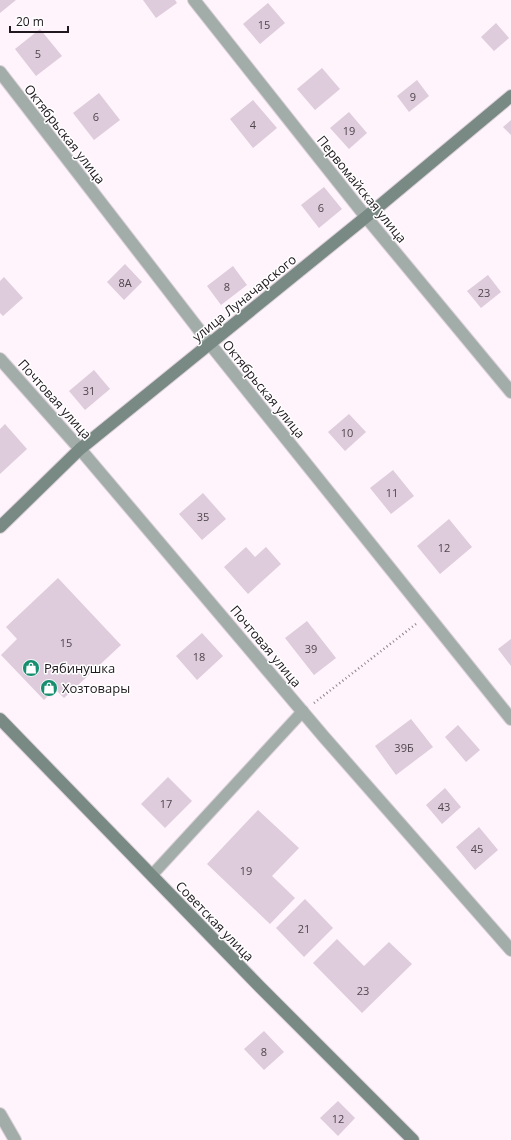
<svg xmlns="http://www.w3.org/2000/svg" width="511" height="1140" viewBox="0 0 511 1140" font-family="'Open Sans',sans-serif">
<rect width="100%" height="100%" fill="#fff3fc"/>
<path fill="#decbdb" d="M0,0H16L0,13Z
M143,0H175L177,3L156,18Z
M268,3L285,23L260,44L243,24Z
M496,23L509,38L494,51L481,37Z
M40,29L62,56L36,76L15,49Z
M322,68L340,89L315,110L297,89Z
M417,80L429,96L409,112L397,96Z
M99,93L120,120L94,140L73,113Z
M253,100L277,128L253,148L230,119Z
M349,112L367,133L349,149L330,128Z
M511,120V135L503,127Z
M324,187L342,209L319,228L301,205Z
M125,264L142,282L124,300L107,282Z
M233,266L247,285L221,305L207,286Z
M488,275L501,292L481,308L467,291Z
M4,277L23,298L3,316L0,313V281Z
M94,370L110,389L85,410L69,391Z
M349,414L366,432L345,451L328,432Z
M5,424L27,449L0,474V429Z
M393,470L414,496L391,514L370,488Z
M203,493L226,519L202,540L179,514Z
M449,519L472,547L440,574L417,546Z
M246,547L255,557L266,547L281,564L248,594L224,567Z
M58,578L121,645L64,698L55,689L44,700L1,655L17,639L6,627Z
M307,621L336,658L314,675L285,638Z
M202,633L223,656L197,680L176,656Z
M511,639V666L498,649Z
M411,719L433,747L396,775L375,746Z
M458,725L480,750L466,762L445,737Z
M168,777L192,801L165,828L141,804Z
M445,788L461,807L442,824L426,805Z
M258,810L299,848L272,876L295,898L270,924L207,864Z
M479,827L498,850L475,870L456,847Z
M305,899L333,928L304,957L276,928Z
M337,939L364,966L389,942L412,964L362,1013L313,963Z
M264,1031L284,1052L264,1070L244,1049Z
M338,1101L355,1118L338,1136L320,1118Z"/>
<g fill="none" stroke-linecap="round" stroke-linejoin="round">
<g stroke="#dbd0d8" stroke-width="13">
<path id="lane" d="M152,875L303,711"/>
</g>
<g stroke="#dbd0d8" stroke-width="14">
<path id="street" d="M194,0L366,217L511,392
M0,72L210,344L511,719
M0,359L80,449L324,737L511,950
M0,1114L15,1140"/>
</g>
<g stroke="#dbd0d8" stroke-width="14">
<path id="secondary" d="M0,527L80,449L366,217L511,96
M0,719L260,987L413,1140"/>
</g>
<path stroke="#8d838b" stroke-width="2.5" stroke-dasharray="1 3" stroke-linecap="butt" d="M314,703L416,624"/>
<use href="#lane" stroke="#a2ada9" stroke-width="11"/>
<use href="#street" stroke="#a2ada9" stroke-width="12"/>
<use href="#secondary" stroke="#798983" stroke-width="12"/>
</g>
<defs>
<g id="shop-disc" transform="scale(0.9)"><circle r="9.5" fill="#188e71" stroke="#fff"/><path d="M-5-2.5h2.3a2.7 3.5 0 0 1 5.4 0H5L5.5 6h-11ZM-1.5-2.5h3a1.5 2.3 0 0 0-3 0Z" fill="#fff"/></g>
</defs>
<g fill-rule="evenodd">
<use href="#shop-disc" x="31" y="668"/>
<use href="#shop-disc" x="49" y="688"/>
</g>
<g text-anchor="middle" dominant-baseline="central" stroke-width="3" stroke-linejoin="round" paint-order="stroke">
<g font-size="11" fill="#4f454d">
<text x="264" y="24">15</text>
<text x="38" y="53">5</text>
<text x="413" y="96">9</text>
<text x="96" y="116">6</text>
<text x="253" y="124">4</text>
<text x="349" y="130">19</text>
<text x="321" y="207">6</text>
<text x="125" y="282">8А</text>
<text x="227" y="286">8</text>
<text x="484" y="292">23</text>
<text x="89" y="390">31</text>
<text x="347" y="432">10</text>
<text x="392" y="492">11</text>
<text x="203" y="516">35</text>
<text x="444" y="547">12</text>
<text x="66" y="642">15</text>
<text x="311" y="648">39</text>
<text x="199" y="656">18</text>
<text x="404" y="747">39Б</text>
<text x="166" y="803">17</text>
<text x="444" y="806">43</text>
<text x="477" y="848">45</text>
<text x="246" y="870">19</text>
<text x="304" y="928">21</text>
<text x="363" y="990">23</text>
<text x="264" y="1051">8</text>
<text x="338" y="1118">12</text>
</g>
<g font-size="13" fill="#1f181e" stroke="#fff">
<text transform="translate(65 134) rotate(52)">Октябрьская улица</text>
<text transform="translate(362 189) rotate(51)">Первомайская улица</text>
<text transform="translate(244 298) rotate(-39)">улица Луначарского</text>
<text transform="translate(264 389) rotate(51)">Октябрьская улица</text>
<text transform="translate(55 399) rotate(48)">Почтовая улица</text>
<text transform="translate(266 646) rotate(50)">Почтовая улица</text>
<text transform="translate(215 921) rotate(46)">Советская улица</text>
</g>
<g font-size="13" fill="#1f181e" stroke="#fff" text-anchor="start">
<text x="44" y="668">Рябинушка</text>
<text x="62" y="688">Хозтовары</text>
</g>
</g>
<path d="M10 26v6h58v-6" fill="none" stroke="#1f181e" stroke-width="2"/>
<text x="16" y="26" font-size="12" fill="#1f181e" stroke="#ffffff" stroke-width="3" paint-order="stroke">20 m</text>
</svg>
